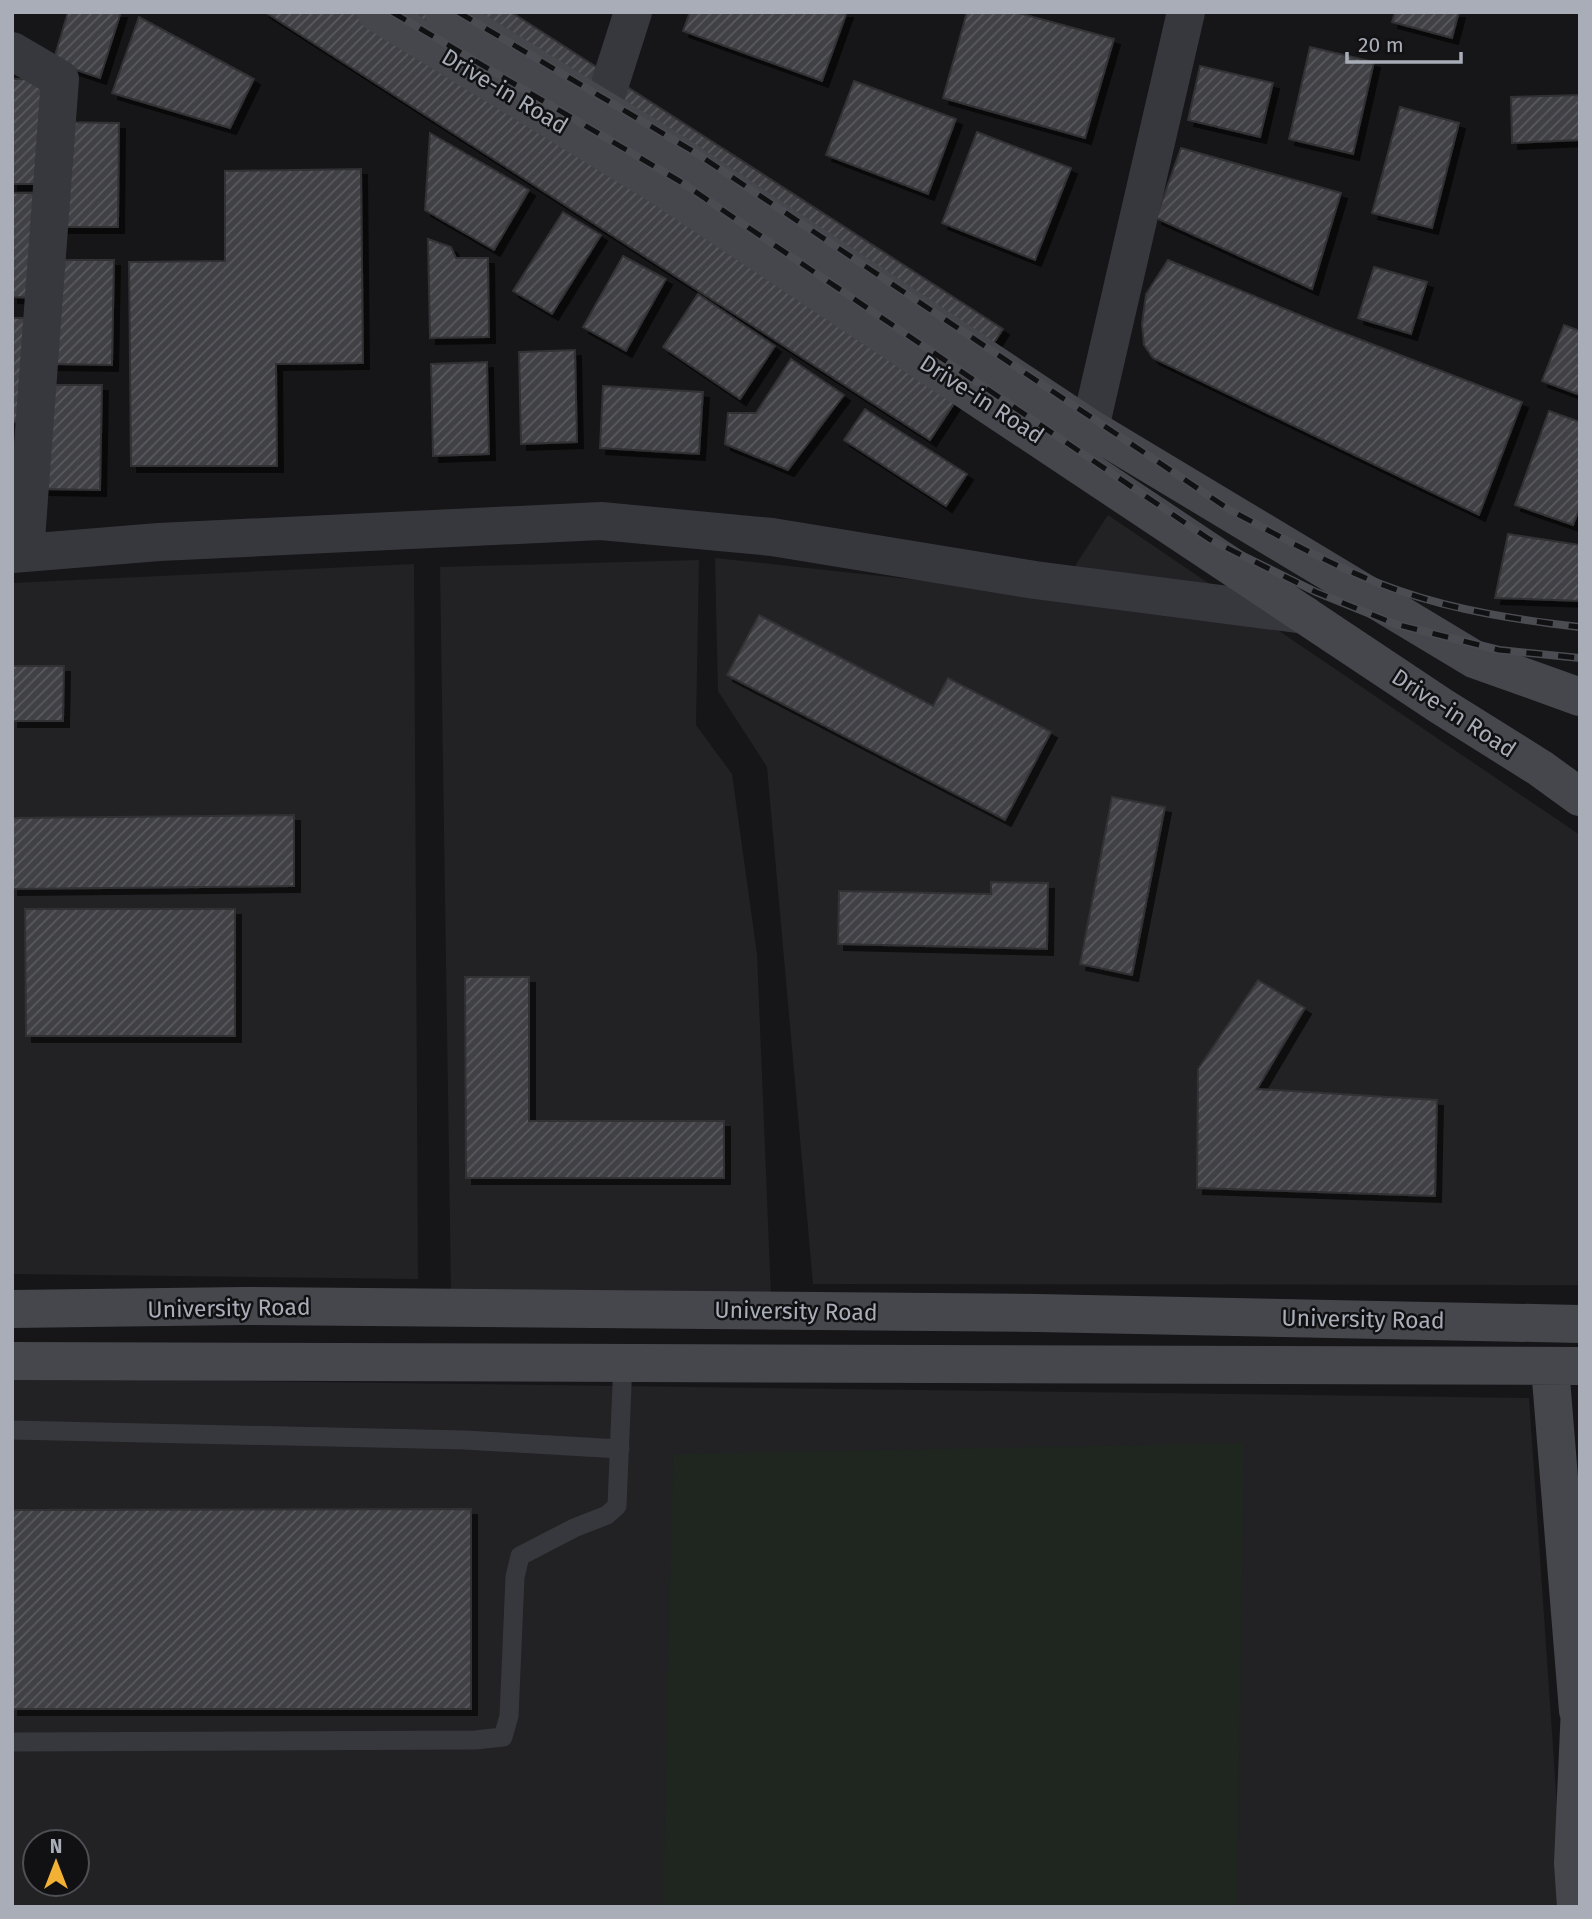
<svg xmlns="http://www.w3.org/2000/svg" width="1592" height="1919" viewBox="0 0 1592 1919" font-family="'Fira Sans',sans-serif">
<defs>
<pattern id="building-hatch" width="6" height="6" patternUnits="userSpaceOnUse" patternTransform="scale(1.75)"><rect width="6" height="6" fill="#404145"/><path d="M-1 1l2-2M0 6l6-6M5 7l2-2" fill="none" stroke="#595a5e"/></pattern>
<filter id="shadow"><feDropShadow dx="6" dy="6" stdDeviation="0" flood-color="#0009"/></filter>
</defs>
<rect width="100%" height="100%" fill="#161618"/>
<path fill="#222225" fill-rule="evenodd" d="M1108,515L1580,835V1285L813,1284L767,767L718,691L715,558L1056,595Z
M699,560L696,725L732,774L757,954L771,1296L451,1292L440,567Z
M414,564L418,1279L12,1274V583Z
M12,1378L1529,1398L1564,1907H12ZM35,1842H77V1884H35Z"/>
<path fill="#1e261f" d="M1244,1443L1237,1907H663L673,1454Z"/>
<path fill="url(#building-hatch)" stroke="#303034" stroke-width="2" filter="url(#shadow)" d="M68,12H121L100,78L53,62Z
M265,12H511L1003,329L930,440Z
M690,12H847L822,81L683,31Z
M967,12H1015L1114,39L1085,138L943,98Z
M1395,12H1459L1452,38L1392,22Z
M139,17L254,79L230,128L112,93Z
M1310,47L1374,62L1353,154L1289,139Z
M1200,66L1273,83L1260,137L1188,120Z
M12,79H42L40,184H12Z
M854,81L956,119L928,194L826,155Z
M1580,95V140L1512,143L1511,97Z
M1400,107L1459,123L1432,228L1372,213Z
M58,122L119,123L118,227H57Z
M977,132L1071,168L1035,260L942,223Z
M430,133L529,190L494,250L425,210Z
M1181,148L1341,193L1312,289L1156,218Z
M361,169L363,363L276,364L277,466H131L129,262L225,261V171Z
M12,193H37L35,298L12,297Z
M563,212L601,235L552,314L513,291Z
M428,239L451,247L456,258H488L489,337L430,338Z
M623,256L666,279L626,351L583,327Z
M53,260H114L112,365L51,364Z
M1168,260L1333,329L1522,402L1479,515L1153,358L1144,345L1142,324L1146,294Z
M1374,267L1427,282L1411,334L1358,318Z
M698,294L775,346L740,399L663,347Z
M12,318H30L29,423L12,422Z
M1564,325L1580,331V395L1542,381Z
M575,350L577,442L521,444L519,352Z
M791,359L844,395L788,470L725,444L728,413H756Z
M487,362L489,454L433,456L431,364Z
M41,385H102L100,490L39,489Z
M603,386L703,392L699,454L600,448Z
M865,409L967,474L946,506L844,440Z
M1549,411L1580,422V507L1573,525L1515,505Z
M1508,534L1580,545V601L1495,598Z
M759,615L933,706L948,678L1051,732L1005,820L727,675Z
M12,666H64L63,721H12Z
M1112,797L1165,807L1132,975L1080,964Z
M294,815V886L12,889V818Z
M991,882L1048,883L1047,949L838,944L839,891L991,894Z
M25,909H235V1036H26Z
M465,977H529V1121H724V1178H466Z
M1258,980L1305,1008L1257,1089L1437,1100L1435,1196L1197,1188L1198,1069Z
M471,1509V1709H12V1510Z"/>
<g fill="none" stroke-linecap="round" stroke-linejoin="round">
<path stroke="#37383d" stroke-width="19" d="M12,1430L465,1440L620,1449
M12,1742L475,1740L503,1737L509,1716L515,1577L520,1556L574,1528L607,1515L617,1506L623,1361"/>
<path stroke="#37383d" stroke-width="38" d="M12,51L60,79L25,553
M602,109L633,12
M1090,428L1186,12
M12,554L159,542L601,521L772,537L1035,580L1305,615"/>
<path stroke="#45474d" stroke-width="38" d="M376,12L657,184L1441,706L1540,768L1580,797
M444,12L676,154L1090,428L1474,659L1580,697
M12,1309L243,1306L1037,1313L1580,1324
M12,1361L1580,1366
M1550,1367L1578,1711
M1576,1907L1573,1863L1580,1707"/>
<g stroke="#4a4c52" stroke-width="8">
<path id="rail" d="M392,12L681,182L1209,539L1316,592L1395,624L1499,650L1580,658
M458,12L696,153L1230,510C1285,539 1341,571 1400,591C1458,611 1519,620 1580,627"/>
</g>
<use href="#rail" stroke="#111113" stroke-width="5" stroke-dasharray="16" stroke-linecap="butt"/>
</g>
<g text-anchor="middle" dominant-baseline="central" stroke-width="5" stroke-linejoin="round" paint-order="stroke">
<g font-size="23" fill="#a8adb8" stroke="#111113">
<text transform="translate(505 91) rotate(31)">Drive-in Road</text>
<text transform="translate(982 399) rotate(33)">Drive-in Road</text>
<text transform="translate(1454 713) rotate(33)">Drive-in Road</text>
<text transform="translate(229 1308) rotate(-1)">University Road</text>
<text transform="translate(796 1311) rotate(1)">University Road</text>
<text transform="translate(1363 1319) rotate(1)">University Road</text>
</g>
</g>
<rect width="1592" height="1919" fill="none" stroke="#a8adb8" stroke-width="28"/>
<g transform="translate(56 1863)"><circle r="33" fill="#111113" stroke="#4d4f55" stroke-width="2"/>
<path d="M0-5L12 26L0 18L-12 26Z" fill="#f2b134"/>
<text y="-10" font-size="19" font-weight="bold" text-anchor="middle" fill="#a8adb8">N</text>
</g>
<path d="M1347 52v10h114v-10" fill="none" stroke="#a8adb8" stroke-width="3.5"/>
<text x="1358" y="52" font-size="21" fill="#a8adb8" stroke="#111113" stroke-width="5" paint-order="stroke">20 m</text>
</svg>
